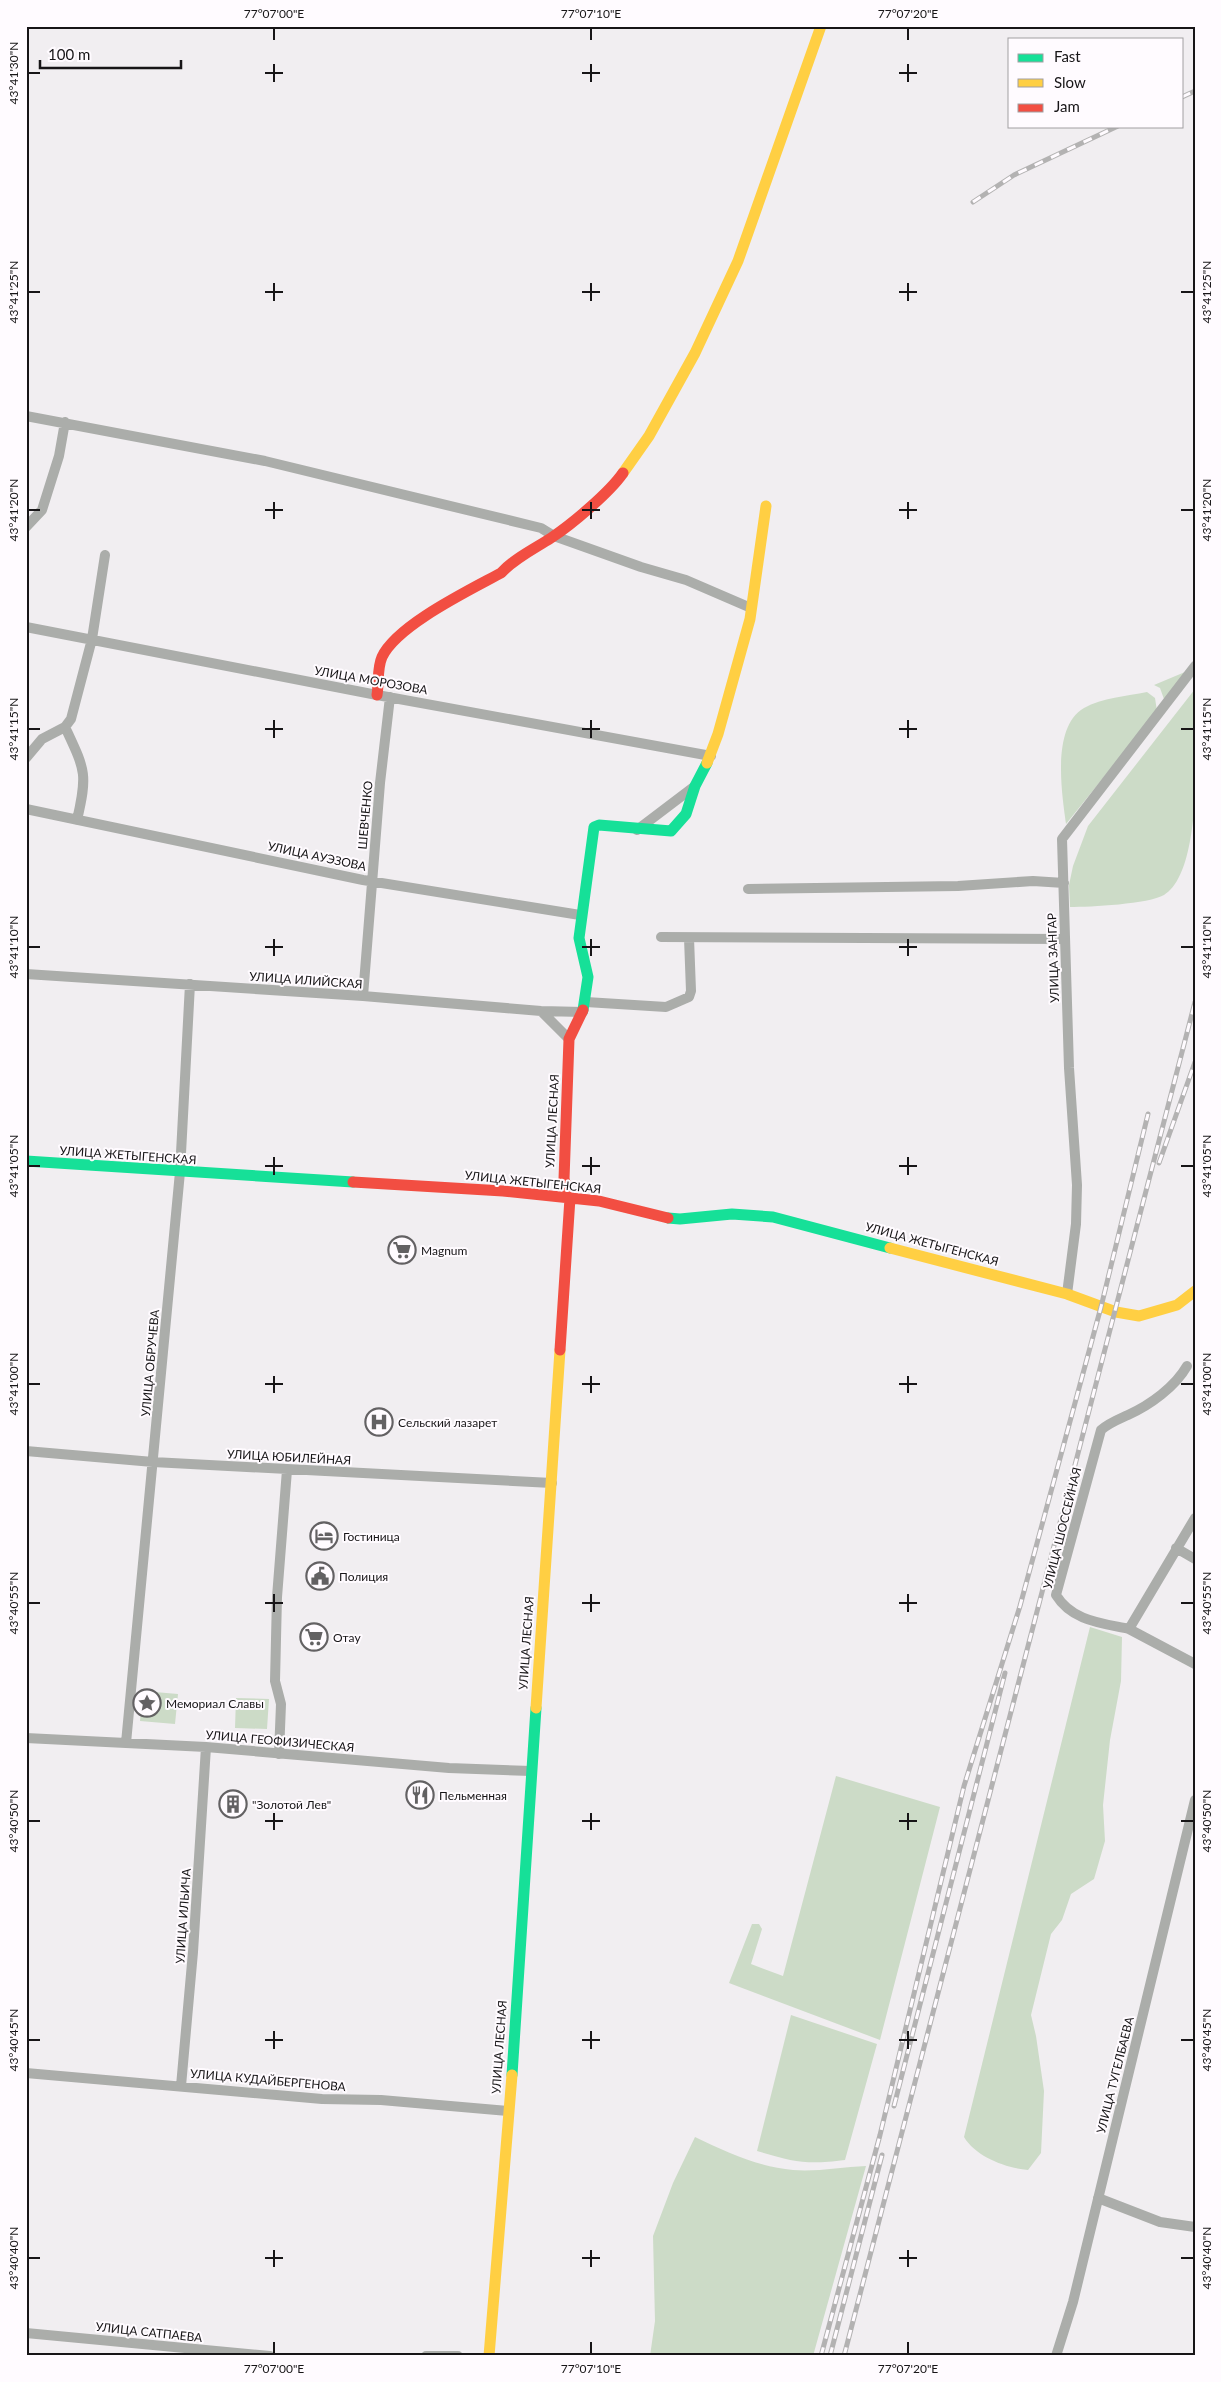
<svg xmlns="http://www.w3.org/2000/svg" width="1221" height="2382" viewBox="0 0 1221 2382" font-family="Lato,sans-serif">
<rect width="100%" height="100%" fill="#f1eef1"/>
<path fill="#ccdbc7" d="M1185,672L1165,702L1160,688L1154,685Z
M1195,689C1195,733 1205,870 1164,895C1149,904 1090,907 1070,907L1069,885L1073,866L1088,826Z
M1147,692L1155,698L1157,711L1066,824C1062,794 1051,727 1084,708C1102,698 1127,696 1147,692Z
M1090,1627L1122,1637L1121,1681L1110,1740L1103,1805L1105,1841L1094,1879L1071,1894L1062,1920L1051,1934L1031,2015L1036,2036L1044,2091L1041,2153L1028,2170C1006,2168 976,2157 964,2137Z
M143,1691L178,1694L175,1724L140,1721Z
M236,1698L269,1699L267,1729L235,1728Z
M836,1776L940,1807L880,2040L729,1983L752,1924H759L762,1929L751,1964L783,1976Z
M791,2015L877,2044L845,2160C806,2165 794,2162 757,2151Z
M695,2137C726,2152 758,2167 793,2170C816,2172 842,2167 866,2166L813,2356H650L655,2321L653,2236L673,2183Z"/>
<g fill="none" stroke-linecap="round" stroke-linejoin="round">
<path stroke="#abadaa" stroke-width="10" d="M26,416L265,461L541,528L554,536L641,567L686,580L751,608
M26,527L42,510L59,456L65,422
M26,627L377,695L711,756
M65,727C85,770 88,773 77,820
M26,758L42,739L65,727L71,719L92,639L105,555
M26,809L363,880L580,915
M637,830L695,786
M748,889L958,886L1033,881L1064,883
M661,937L1064,939
M26,974L363,996L541,1011L583,1012
M363,996L380,783L390,697
M586,1002L666,1007L689,997L691,991L689,938
M541,1011L569,1039
M1067,1294L1076,1224L1077,1185L1069,1068L1062,839L1195,666
M1187,1366C1175,1387 1150,1405 1128,1415C1117,1420 1109,1423 1101,1430L1056,1595C1072,1621 1101,1623 1129,1629L1195,1518
M26,1451L153,1462L552,1483
M1176,1548L1195,1559
M1129,1629L1195,1664
M26,1738L206,1747L449,1768L531,1771
M126,1743L180,1172L190,984
M279,1754L281,1704L275,1681L277,1597L287,1470
M26,2073L322,2099L381,2100L508,2111
M181,2086L193,1952L206,1747
M1098,2198L1160,2222L1195,2227
M26,2333L270,2356
M426,2356H458
M1056,2356L1073,2302L1195,1800"/>
<path stroke="#16e098" stroke-width="11" d="M583,1010L588,977L579,938L594,827L599,825L671,831L686,814L695,786L707,763
M26,1161L353,1182
M668,1218L680,1219L732,1214L773,1217L890,1248
M512,2075L536,1708"/>
<path stroke="#ffcf43" stroke-width="11" d="M623,473L649,436L695,353L738,261L821,26
M707,763L718,734L750,619L766,506
M890,1248L1067,1294L1116,1312L1139,1316L1177,1305L1195,1291
M536,1708L560,1350
M489,2356L512,2075"/>
<path stroke="#f24e42" stroke-width="11" d="M377,695C379,683 377,668 382,657C397,625 470,590 501,573C515,558 534,549 551,538C572,524 609,493 623,473
M353,1182L503,1191L599,1201L668,1218
M560,1350L570,1198L564,1179L569,1039L583,1010"/>
<g stroke="#b3b2b2" stroke-width="5">
<path id="rail" d="M1182,97L1195,91
M973,202L1014,175L1118,126
M1159,1163L1195,1062
M894,2106L1005,1673
M821,2356L880,2135L964,1786L1020,1606L1101,1307L1148,1114
M830,2356L882,2155
M844,2356L1195,1002"/>
</g>
<use href="#rail" stroke="#fffbff" stroke-width="3" stroke-dasharray="9" stroke-linecap="butt"/>
</g>
<path fill="none" stroke="#171517" stroke-width="2" d="M274,28V40M591,28V40M908,28V40M274,64V82M591,64V82M908,64V82M28,73H40M265,73H283M582,73H600M899,73H917M274,283V301M591,283V301M908,283V301M28,292H40M265,292H283M582,292H600M899,292H917M1181,292H1194M274,502V519M591,502V519M908,502V519M28,510H40M265,510H283M582,510H600M899,510H917M1181,510H1194M274,720V738M591,720V738M908,720V738M28,729H40M265,729H283M582,729H600M899,729H917M1181,729H1194M274,939V956M591,939V956M908,939V956M28,947H40M265,947H283M582,947H600M899,947H917M1181,947H1194M274,1157V1175M591,1157V1175M908,1157V1175M28,1166H40M265,1166H283M582,1166H600M899,1166H917M1181,1166H1194M274,1376V1393M591,1376V1393M908,1376V1393M28,1384H40M265,1384H283M582,1384H600M899,1384H917M1181,1384H1194M274,1594V1612M591,1594V1612M908,1594V1612M28,1603H40M265,1603H283M582,1603H600M899,1603H917M1181,1603H1194M274,1813V1830M591,1813V1830M908,1813V1830M28,1821H40M265,1821H283M582,1821H600M899,1821H917M1181,1821H1194M274,2031V2049M591,2031V2049M908,2031V2049M28,2040H40M265,2040H283M582,2040H600M899,2040H917M1181,2040H1194M274,2250V2267M591,2250V2267M908,2250V2267M28,2258H40M265,2258H283M582,2258H600M899,2258H917M1181,2258H1194M274,2342V2354M591,2342V2354M908,2342V2354"/>
<defs>
<g id="supermarket-ring" transform="scale(1.4375)"><circle r="9.5" fill="#fffbff" stroke="#636163" stroke-width="1.5"/><path d="M-6-5.5h2.5l.6 2H6L4.5 2H-2.5L-4.4-4H-6ZM-1.5 3.2a1.3 1.3 0 1 0 .1 0ZM3 3.2a1.3 1.3 0 1 0 .1 0Z" fill="#636163"/></g>
<g id="hospital-ring" transform="scale(1.4375)"><circle r="9.5" fill="#fffbff" stroke="#636163" stroke-width="1.5"/><path d="M-5-5h3v3.5h4V-5h3V5h-3V1.5h-4V5h-3Z" fill="#636163"/></g>
<g id="hotel-ring" transform="scale(1.4375)"><circle r="9.5" fill="#fffbff" stroke="#636163" stroke-width="1.5"/><path d="M-6-4.5h1.5V1H6V5H4.5V3h-9V5H-6ZM-4 0a1.8 1.8 0 1 1 3.6 0ZM.5 0V-2.5h3Q6-2.5 6 0Z" fill="#636163"/></g>
<g id="civic-ring" transform="scale(1.4375)"><circle r="9.5" fill="#fffbff" stroke="#636163" stroke-width="1.5"/><path d="M-.6-6.5H3V-4.5H.6V-3L4-1V1h2V6H-6V1h2V-1L-.6-3ZM-1.2 2.5V6h2.4V2.5Z" fill="#636163"/></g>
<g id="sight-ring" transform="scale(1.4375)"><circle r="9.5" fill="#fffbff" stroke="#636163" stroke-width="1.5"/><path d="M0-6L1.8-2.2L6-1.7L2.9 1.2L3.7 5.4L0 3.3L-3.7 5.4L-2.9 1.2L-6-1.7L-1.8-2.2Z" fill="#636163"/></g>
<g id="restaurant-ring" transform="scale(1.4375)"><circle r="9.5" fill="#fffbff" stroke="#636163" stroke-width="1.5"/><path d="M-5-6h1v4h1v-4h1v4h1v-4h1v5L-1.5 .5V6h-2V.5L-5-1ZM5-6V6H3V1.5H1.5Q1.5-4 5-6Z" fill="#636163"/></g>
<g id="building-ring" transform="scale(1.4375)"><circle r="9.5" fill="#fffbff" stroke="#636163" stroke-width="1.5"/><path d="M-4-6H4V6H1V3H-1V6H-4ZM-2.5-4.3h1.7v1.8h-1.7ZM.8-4.3h1.7v1.8H.8ZM-2.5-1h1.7V.8h-1.7ZM.8-1h1.7V.8H.8Z" fill="#636163"/></g>
</defs>
<g fill-rule="evenodd">
<use href="#supermarket-ring" x="402" y="1250"/>
<use href="#hospital-ring" x="379" y="1422"/>
<use href="#hotel-ring" x="324" y="1536"/>
<use href="#civic-ring" x="320" y="1576"/>
<use href="#supermarket-ring" x="314" y="1637"/>
<use href="#sight-ring" x="147" y="1703"/>
<use href="#restaurant-ring" x="420" y="1795"/>
<use href="#building-ring" x="233" y="1804"/>
</g>
<g text-anchor="middle" dominant-baseline="central" stroke-width="4" stroke-linejoin="round" paint-order="stroke">
<g font-size="12" fill="#171517" stroke="#fffbff">
<text transform="translate(371 680) rotate(10)">УЛИЦА МОРОЗОВА</text>
<text transform="translate(365 815) rotate(-85)">ШЕВЧЕНКО</text>
<text transform="translate(317 856) rotate(12)">УЛИЦА АУЭЗОВА</text>
<text transform="translate(1053 958) rotate(-92)">УЛИЦА ЗАНГАР</text>
<text transform="translate(306 980) rotate(4)">УЛИЦА ИЛИЙСКАЯ</text>
<text transform="translate(552 1121) rotate(-87)">УЛИЦА ЛЕСНАЯ</text>
<text transform="translate(128 1155) rotate(4)">УЛИЦА ЖЕТЫГЕНСКАЯ</text>
<text transform="translate(533 1182) rotate(6)">УЛИЦА ЖЕТЫГЕНСКАЯ</text>
<text transform="translate(932 1244) rotate(15)">УЛИЦА ЖЕТЫГЕНСКАЯ</text>
<text transform="translate(150 1363) rotate(-85)">УЛИЦА ОБРУЧЕВА</text>
<text transform="translate(289 1457) rotate(3)">УЛИЦА ЮБИЛЕЙНАЯ</text>
<text transform="translate(1062 1528) rotate(-76)">УЛИЦА ШОССЕЙНАЯ</text>
<text transform="translate(526 1643) rotate(-86)">УЛИЦА ЛЕСНАЯ</text>
<text transform="translate(280 1741) rotate(5)">УЛИЦА ГЕОФИЗИЧЕСКАЯ</text>
<text transform="translate(183 1916) rotate(-86)">УЛИЦА ИЛЬИЧА</text>
<text transform="translate(499 2047) rotate(-86)">УЛИЦА ЛЕСНАЯ</text>
<text transform="translate(1115 2075) rotate(-76)">УЛИЦА ТУГЕЛБАЕВА</text>
<text transform="translate(268 2080) rotate(5)">УЛИЦА КУДАЙБЕРГЕНОВА</text>
<text transform="translate(149 2332) rotate(6)">УЛИЦА САТПАЕВА</text>
</g>
<g font-size="12" fill="#171517" stroke="#fffbff" text-anchor="start">
<text x="421" y="1250">Magnum</text>
<text x="398" y="1422">Сельский лазарет</text>
<text x="343" y="1536">Гостиница</text>
<text x="339" y="1576">Полиция</text>
<text x="333" y="1637">Отау</text>
<text x="166" y="1703">Мемориал Славы</text>
<text x="439" y="1795">Пельменная</text>
<text x="252" y="1804">"Золотой Лев"</text>
</g>
</g>
<rect width="1221" height="2382" fill="none" stroke="#fffbff" stroke-width="55"/>
<rect x="1008" y="38" width="175" height="90" fill="#fffbff" stroke="#a29fa2"/>
<rect x="1018" y="54" width="25" height="8" fill="#16e098" stroke="#a29fa2"/>
<text x="1054" y="62" font-size="15" fill="#171517">Fast</text>
<rect x="1018" y="79" width="25" height="8" fill="#ffcf43" stroke="#a29fa2"/>
<text x="1054" y="88" font-size="15" fill="#171517">Slow</text>
<rect x="1018" y="104" width="25" height="8" fill="#f24e42" stroke="#a29fa2"/>
<text x="1054" y="112" font-size="15" fill="#171517">Jam</text>
<path d="M40 60v8h141v-8" fill="none" stroke="#171517" stroke-width="2.5"/>
<text x="48" y="60" font-size="15" fill="#171517" stroke="#fffbff" stroke-width="4" paint-order="stroke">100 m</text>
<rect x="28" y="28" width="1166" height="2326" fill="none" stroke="#171517" stroke-width="2"/>
<g font-size="12" text-anchor="middle" fill="#171517">
<text x="274" y="18">77°07'00"E</text>
<text x="591" y="18">77°07'10"E</text>
<text x="908" y="18">77°07'20"E</text>
<text transform="translate(14 73) rotate(-90)" y="4">43°41'30"N</text>
<text transform="translate(14 292) rotate(-90)" y="4">43°41'25"N</text>
<text transform="translate(1207 292) rotate(-90)" y="4">43°41'25"N</text>
<text transform="translate(14 510) rotate(-90)" y="4">43°41'20"N</text>
<text transform="translate(1207 510) rotate(-90)" y="4">43°41'20"N</text>
<text transform="translate(14 729) rotate(-90)" y="4">43°41'15"N</text>
<text transform="translate(1207 729) rotate(-90)" y="4">43°41'15"N</text>
<text transform="translate(14 947) rotate(-90)" y="4">43°41'10"N</text>
<text transform="translate(1207 947) rotate(-90)" y="4">43°41'10"N</text>
<text transform="translate(14 1166) rotate(-90)" y="4">43°41'05"N</text>
<text transform="translate(1207 1166) rotate(-90)" y="4">43°41'05"N</text>
<text transform="translate(14 1384) rotate(-90)" y="4">43°41'00"N</text>
<text transform="translate(1207 1384) rotate(-90)" y="4">43°41'00"N</text>
<text transform="translate(14 1603) rotate(-90)" y="4">43°40'55"N</text>
<text transform="translate(1207 1603) rotate(-90)" y="4">43°40'55"N</text>
<text transform="translate(14 1821) rotate(-90)" y="4">43°40'50"N</text>
<text transform="translate(1207 1821) rotate(-90)" y="4">43°40'50"N</text>
<text transform="translate(14 2040) rotate(-90)" y="4">43°40'45"N</text>
<text transform="translate(1207 2040) rotate(-90)" y="4">43°40'45"N</text>
<text transform="translate(14 2258) rotate(-90)" y="4">43°40'40"N</text>
<text transform="translate(1207 2258) rotate(-90)" y="4">43°40'40"N</text>
<text x="274" y="2373">77°07'00"E</text>
<text x="591" y="2373">77°07'10"E</text>
<text x="908" y="2373">77°07'20"E</text>
</g>
</svg>
